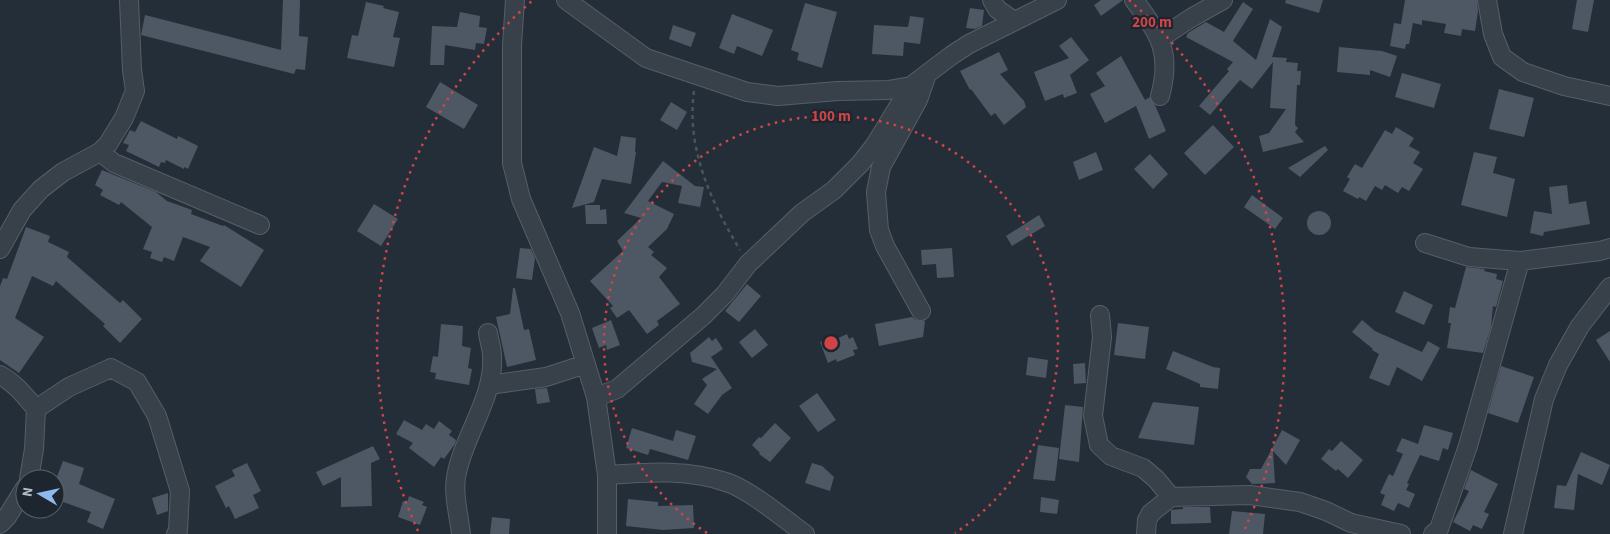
<svg xmlns="http://www.w3.org/2000/svg" width="1610" height="534" viewBox="0 0 1610 534" font-family="'Source Sans 3',sans-serif">
<rect width="100%" height="100%" fill="#242e39"/>
<path fill="#4d5864" d="M283,0H300L299,36L308,37L305,70L296,69L294,74L141,35L145,15L281,50Z
M1101,0H1123L1101,16L1094,5Z
M1286,0H1323L1319,13L1285,3Z
M1405,0H1477L1478,11L1475,31L1462,29L1461,36L1444,33L1446,24L1422,20V25L1413,23L1409,44H1406L1405,49L1390,46L1394,23L1401,24Z
M1577,0H1594L1588,32L1572,29Z
M366,2L384,6L383,8L399,12L393,37L400,38L394,67L347,58L352,35L358,36Z
M1243,2L1253,9L1233,41L1256,60L1270,19L1282,27L1272,57L1287,58L1286,62L1298,63L1297,71H1301L1300,85H1297L1295,125L1298,128L1295,132L1304,142L1263,152L1259,136L1269,133L1286,109L1270,108L1273,62L1252,89L1240,80L1210,115L1199,106L1229,71L1227,69L1233,62L1186,37L1188,33L1206,22L1224,32Z
M805,3L837,12L822,68L797,60L799,53L791,50Z
M970,8L984,10L982,26L975,29L966,28Z
M460,12L480,16L479,27L487,28L484,44L476,43L475,50L445,45L444,65H430L432,26L457,27Z
M732,14L773,30L762,56L737,46L734,54L719,48Z
M910,16L924,18L920,44L904,42L903,56L872,54L874,25L908,27Z
M673,25L696,33L691,47L669,39Z
M1071,37L1089,60L1070,75L1077,93L1064,98L1063,94L1045,101L1034,72L1069,58L1059,46Z
M1339,47L1382,51L1397,56L1390,77L1370,70V75L1337,72Z
M999,52L1008,70L1000,74L1024,101L1026,107L1004,125L995,113L991,116L971,89L970,90L960,71Z
M1121,56L1145,100L1150,97L1155,105L1166,131L1149,139L1136,106L1105,123L1090,94L1105,86L1096,73Z
M1402,73L1441,84L1434,108L1395,97Z
M440,82L478,105L464,129L426,107Z
M1499,89L1534,98L1524,137L1489,129Z
M671,102L687,112L677,130L660,120Z
M141,121L177,139L178,136L198,146L188,169L184,167V169L166,160L165,163L161,162L159,167L126,151L129,145L123,143L130,130L135,132Z
M1213,125L1234,147L1205,175L1184,153Z
M1396,127L1414,138L1409,146L1420,152L1413,163L1423,169L1409,191L1402,187L1398,193L1385,185L1382,190L1375,186L1366,201L1359,197L1358,199L1343,191L1350,179L1347,177L1355,164L1362,168L1385,130L1392,134Z
M621,136L636,138L635,152H636L631,184L602,179L594,202L572,208L594,147L617,156Z
M1325,146L1328,150L1300,177L1288,168Z
M1096,152L1103,170L1079,180L1073,162Z
M1474,152L1497,157L1493,173L1515,179L1507,217L1461,205Z
M1150,154L1168,174L1153,189L1134,169Z
M663,161L695,186L704,187L700,207L678,203L682,186L662,182L648,201L674,214L667,229L648,247L654,252L651,255L667,268L659,277L680,304L657,321L659,325L647,334L629,310L617,318L610,308L613,306L590,281L623,251L617,241L641,218L624,213Z
M102,170L156,192L167,201L192,210L191,214L223,226L224,225L264,250L241,287L200,261L210,247L183,237L174,261L164,257L162,262L150,258L152,252L143,249L152,227L121,202L119,205L100,195L103,190L95,185Z
M1567,185L1569,204L1586,201L1590,224L1544,232L1543,236L1530,233L1534,211L1552,214L1549,187Z
M1252,195L1283,218L1275,229L1244,207Z
M374,204L398,219L381,246L357,231Z
M585,205H600V210L606,209L607,224H586Z
M1307 223a12 12 0 1 1 24 0a12 12 0 1 1-24 0Z
M1039,215L1045,226L1012,246L1006,236Z
M26,227L50,236L48,242L69,252L67,257L120,303L123,300L142,319L120,343L103,326L105,324L56,281L53,286L32,276L15,318L44,337L19,373L0,360V286L3,278L7,279Z
M520,248L531,249L535,258L532,280L516,278Z
M952,248L954,277L937,278L936,264L922,265L921,250Z
M1466,267L1485,269L1484,271L1497,274L1496,279L1503,281L1496,307L1493,306L1491,327L1483,353L1447,348L1451,323H1448L1450,307L1455,308Z
M747,284L761,296L739,322L725,311Z
M513,288H515L524,330L529,329L536,360L507,367L496,317L510,314Z
M1404,291L1433,305L1424,325L1395,312Z
M912,317L916,320L925,321L923,337L879,346L875,324Z
M611,320L620,345L607,350L606,345L599,348L592,328Z
M1362,320L1375,331L1422,352L1428,341L1440,348L1422,381L1397,367L1389,386L1369,378L1379,354L1372,350L1373,349L1352,332Z
M1118,323L1149,327L1145,359L1114,355Z
M441,324L463,326L462,346L471,348L468,368L472,369L469,385L435,379L436,373L430,372L433,356L438,357Z
M755,329L768,345L752,358L739,342Z
M1610,331V362L1596,340Z
M847,334L849,339L853,337L858,349L853,350L855,355L837,362L836,359L828,363L820,342L835,336L836,339Z
M709,337L712,341L716,338L723,349L711,357L732,388L722,395L708,414L694,404L707,385L702,379L717,369L692,362L690,353Z
M1173,351L1213,367L1220,368L1218,389L1200,387V384L1166,369Z
M1028,357L1048,360L1046,378L1026,375Z
M1085,363L1086,383L1074,384L1073,364Z
M1501,366L1534,377L1518,423L1488,413Z
M547,388L550,402L537,404L535,389Z
M817,393L836,420L818,432L799,406Z
M1153,402L1199,407L1194,445L1138,438Z
M1065,405L1083,407L1079,462L1059,459Z
M404,420L422,430L426,424L434,429L439,421L452,431L449,435L456,440L455,444L444,459L441,457L434,467L409,448L413,443L396,434Z
M775,423L791,438L770,462L759,454L760,453L752,445L759,437L761,438Z
M1424,425L1453,433L1448,450L1443,448L1439,461L1420,455L1407,483L1409,484L1406,490L1415,494L1409,508L1398,503L1394,511L1381,505L1385,495L1380,493L1389,474L1393,476L1403,454L1396,451L1402,438L1418,444Z
M632,428L673,441L676,430L696,436L688,460L650,449L648,455L626,448Z
M1282,430L1300,440L1286,465L1273,451L1275,483L1252,484L1246,477L1250,469H1261Z
M1341,441L1363,460L1348,478L1338,469L1336,471L1321,459L1329,449L1332,451Z
M1038,445L1059,448L1055,481L1033,479Z
M373,446L380,459L371,463L372,506L341,507V477L323,486L316,472Z
M1581,452L1610,465L1602,485L1578,474L1574,510L1554,508L1557,485L1566,486Z
M63,461L84,468L79,484L115,499L103,529L87,522L91,512L55,499V482Z
M247,463L261,491L253,495L259,508L235,519L229,506L226,508L215,486L235,476L232,470Z
M812,463L822,466L834,477L830,491L805,483Z
M1471,470L1498,484L1484,512L1489,514L1482,529L1473,525L1470,531L1453,522L1469,491L1464,489Z
M168,493V511L157,515L152,498Z
M409,496L424,502L422,505L427,507L420,525L398,517L403,501L407,503Z
M1041,497L1059,500L1057,514L1040,512Z
M628,499L658,502V506L693,505L694,528L663,530L626,526Z
M1183,507H1210L1211,523L1171,524V510L1183,509Z
M1232,511L1265,514L1263,534H1229Z
M492,517L510,519L509,534H490Z"/>
<g fill="none" stroke-linecap="round" stroke-linejoin="round">
<g stroke="#565e67" stroke-width="20">
<path id="minor" d="M515,0L512,45V163L521,199L570,313L596,397L607,475V534
M566,0L646,58L747,92L778,96L838,91L888,90L911,86
M992,0L997,9L1014,21
M1134,0C1160,35 1172,53 1160,96
M1487,0L1493,34L1502,57L1523,72L1564,86L1610,96
M1159,39L1191,18L1223,0
M100,152L114,163L260,225
M1425,243L1469,257L1520,261L1600,251L1610,248
M0,249L22,210L41,189L63,172L100,152L108,144L124,118L135,91L132,70L129,0
M921,311L885,246L879,230L876,192L881,167L918,100L927,74
M1100,315L1102,337L1093,416L1099,445L1111,456L1143,468L1156,479L1171,497
M0,375C15,383 25,396 36,409L34,449L29,479
M489,385L546,377L586,364
M596,397L617,389L703,316L725,294L748,264L802,213L834,190L860,164L875,145L911,86L952,55L969,44L1057,0
M36,409L69,387L111,368L137,382L157,416L180,491L178,531L176,534
M607,475C648,472 690,469 729,483C754,493 783,518 805,534
M0,524L7,517L25,488
M461,534C459,515 453,496 456,477C463,436 495,397 492,356C492,348 489,341 488,333
M1146,534L1147,520L1151,513L1171,497L1250,495L1300,502L1326,511L1351,523L1401,534
M1433,534L1439,529L1468,446L1520,261
M1513,534L1544,399L1558,365L1580,326L1610,287"/>
</g>
<path stroke="#465759" stroke-width="2.5" stroke-dasharray="4 4" stroke-linecap="butt" d="M694,91C686,148 711,202 740,250"/>
<use href="#minor" stroke="#384049" stroke-width="18"/>
</g>
<g fill="none" stroke="#cf4547" stroke-width="2.5" stroke-dasharray="2.5 5">
<path d="M707 533A227 227 0 1 1 955 533"/>
<path d="M418 531A454 454 0 0 1 533 0M1129 0A454 454 0 0 1 1244 531"/>
</g>
<circle cx="831" cy="343" r="8" fill="#cf4547" stroke="#1d252e" stroke-width="2.5"/>
<g font-size="15" text-anchor="middle" font-weight="bold" fill="#cf4547" stroke="#1d252e" stroke-width="4.5" stroke-linejoin="round" paint-order="stroke">
<text x="1152" y="27">200 m</text>
<text x="831" y="121">100 m</text>
</g>
<g transform="translate(40 494) rotate(279)"><circle r="24" fill="#1d252e" stroke="#59616a"/>
<path d="M0-4L9 19L0 12L-9 19Z" fill="#8fb8ee"/>
<text y="-8" font-size="14" font-weight="bold" text-anchor="middle" fill="#b3bbc5">N</text>
</g>
</svg>
